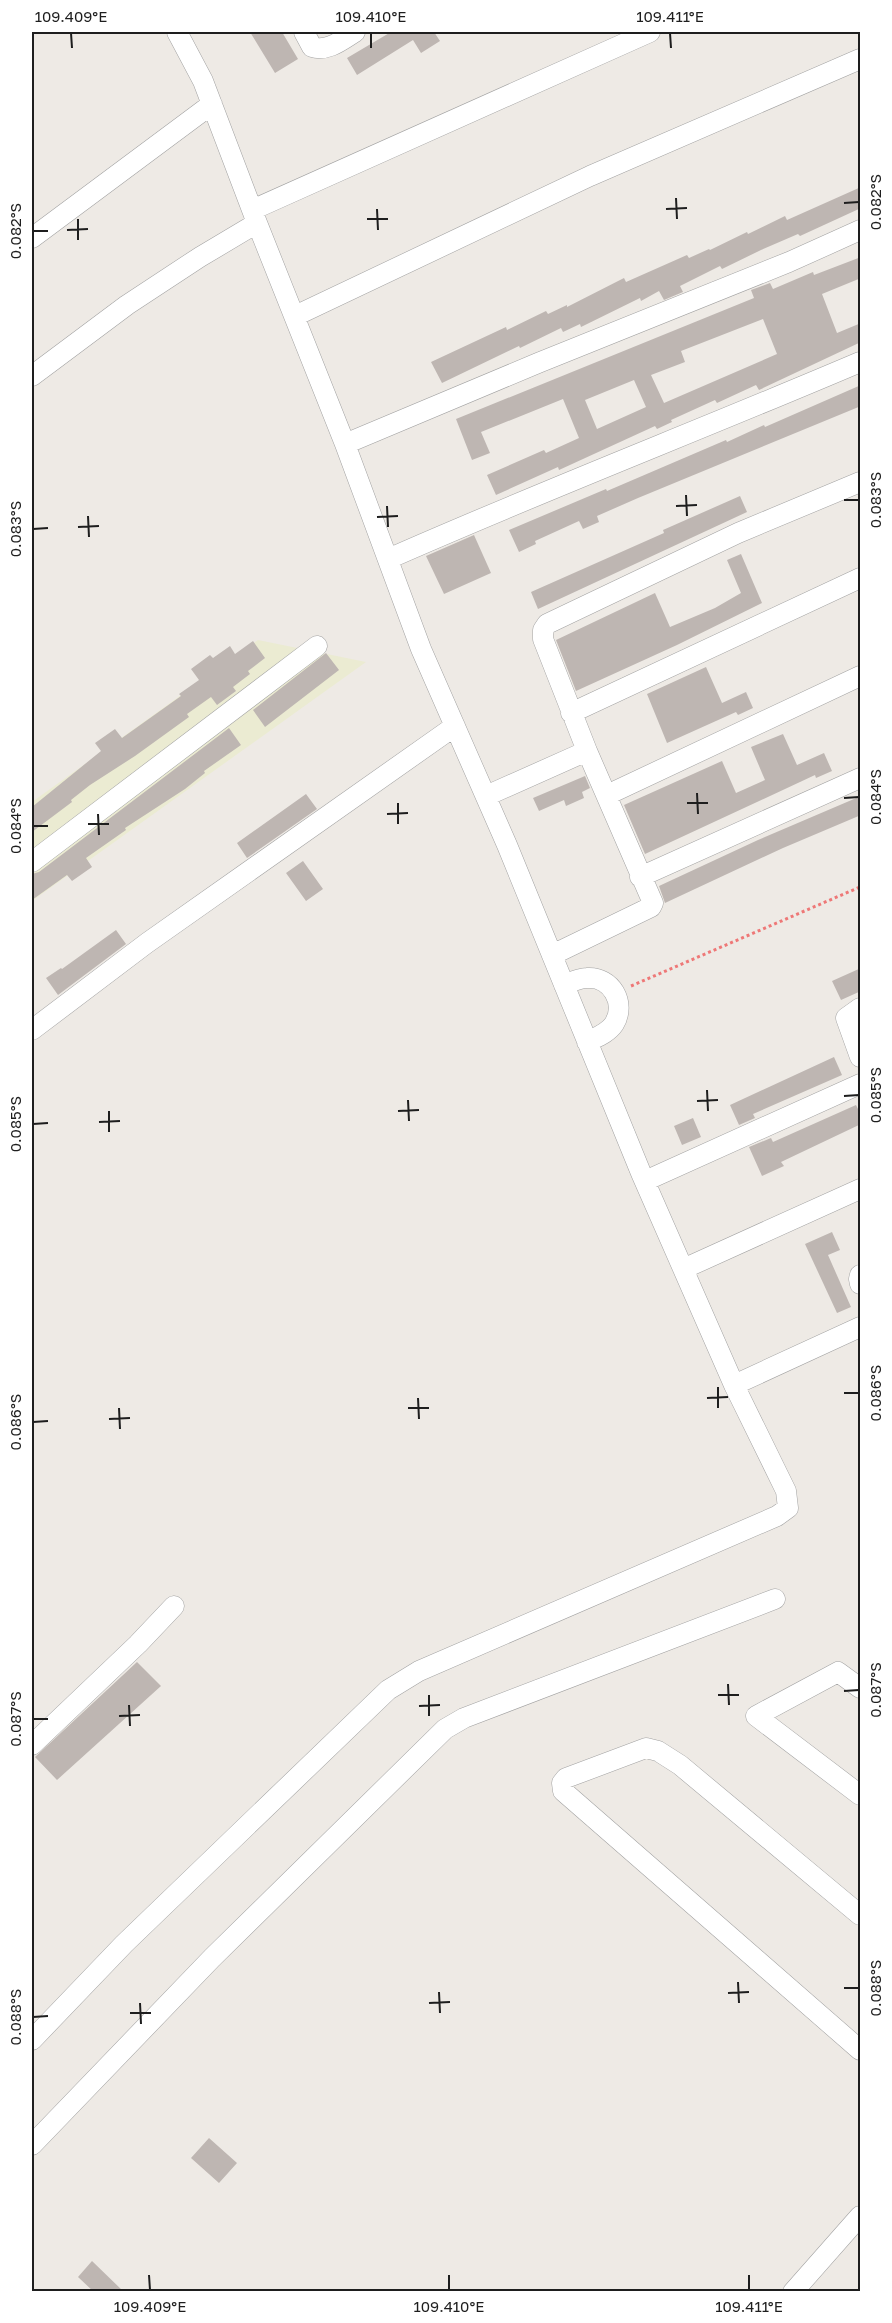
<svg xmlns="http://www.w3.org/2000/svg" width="892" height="2323" viewBox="0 0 892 2323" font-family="'Golos Text',sans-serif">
<rect width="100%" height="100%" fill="#eeeae5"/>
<path fill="#ebebd2" d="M258,640L366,662L32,901V802Z"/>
<path fill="#beb6b2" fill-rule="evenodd" d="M250,32H282L298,59L275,73Z
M391,32H434L440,41L421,53L413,40L357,75L347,58Z
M861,187V208L800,236L798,234L761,250L722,269L720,266L680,286L683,292L664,300L659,291L641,301L640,298L581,327L580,324L563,332L561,328L520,348L519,346L442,383L431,362L506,327L507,330L546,311L548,314L567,305V307L624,278L626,282L687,255L689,258L709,249L710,250L747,232L748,234L785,216L787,220Z
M861,257V278L822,294L837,333L861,323V342L759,390L756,385L717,403L715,400L671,420L672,422L657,429L655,426L559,470L558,467L496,495L487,475L544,450L546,453L579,438L563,399L481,432L490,453L472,460L456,419L754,298L751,290L770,283L773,289L813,272L814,275ZM763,319L777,354L664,403L651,375L685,362L681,351ZM634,380L646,407L597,429L585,400Z
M861,385V406L638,498L597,516L599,522L583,529L579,521L535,541L536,544L519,552L509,530L606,489L607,491L726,440L727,442L764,425L765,427Z
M740,496L747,512L538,609L531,592L664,533L663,530Z
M474,535L491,573L444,594L426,556Z
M741,554L762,603L677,645L576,691L556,640L655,593L670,627L715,608L741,593L727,560Z
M253,641L265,658L248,671L250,674L233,687L236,691L217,705L211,697L187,714L189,717L135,756L90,785L71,800L72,802L32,832V807L101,751L95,743L115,729L122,738L181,696L179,694L199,680L191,669L210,655L213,658L230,646L235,654Z
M326,653L339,670L265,727L253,710Z
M706,667L722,703L746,692L753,708L738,715L736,712L667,743L647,694Z
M229,728L241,745L204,771L205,773L185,789L125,828L126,830L86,858L92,867L72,881L67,875L32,900V874L39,872Z
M783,734L797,765L824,753L832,771L816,778L815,775L645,854L624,805L722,761L736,793L765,780L751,747Z
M585,776L590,788L582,792L584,798L566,806L564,800L539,811L533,798Z
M306,794L317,809L247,858L237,843Z
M861,796V815L783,848L665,903L659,886L758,840Z
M303,861L323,889L306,901L286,873Z
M116,930L126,944L58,995L46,978L61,968L62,969Z
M861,968V991L841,1000L832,981Z
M834,1057L842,1075L753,1114L755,1118L739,1125L730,1105Z
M856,1105L861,1115V1124L781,1162L784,1166L762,1176L749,1147L771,1138L773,1142Z
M693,1118L701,1137L682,1145L674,1126Z
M832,1232L840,1250L828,1255L851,1307L837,1313L805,1244Z
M137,1662L161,1686L57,1780L35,1757Z
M209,2138L237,2163L219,2183L191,2158Z
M92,2261L124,2292H94L78,2277Z"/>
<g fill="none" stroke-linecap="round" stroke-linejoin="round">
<g stroke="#a2a2a2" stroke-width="21">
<path id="street" d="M304,32L312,47C328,52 342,40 355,32
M252,210L650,32
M32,238L212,104
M295,316L590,176L860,59
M32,376L127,305L200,257L257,223
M345,444L538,363L789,262L860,230
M388,559C544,490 703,429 860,362
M571,713L860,578
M587,751L543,639V630L547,624L738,533L860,482
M607,795L860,676
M486,796L587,751L653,903L651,907L552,955
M32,862L317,646
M640,877L860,778
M564,985C571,982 579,978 587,978C611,976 627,1003 614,1024C608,1033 597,1037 587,1042
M860,1008L846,1018L860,1057
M32,1030L147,943L455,726
M645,1181L860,1084
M683,1269L860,1189
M860,1275L859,1279L860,1284
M734,1385L860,1327
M860,1688L838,1672L756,1716L860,1795
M32,1745L138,1644L174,1606
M860,1915L680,1765L658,1751L646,1748L566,1778L562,1783L563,1791L860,2050
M32,2040L124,1944L388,1690L419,1671L777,1516L788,1508L786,1491L734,1385L641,1173L507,845L421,649L345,444L257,223L203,81L177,32
M32,2145L212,1958L445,1729L464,1718L775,1599
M793,2292L860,2216"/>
</g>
<path stroke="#ee7877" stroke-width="3" stroke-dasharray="3 3" stroke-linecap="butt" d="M631,986L860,887"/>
<use href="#street" stroke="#fff" stroke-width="20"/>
</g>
<path fill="none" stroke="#1e1e1e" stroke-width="2" d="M71,33L72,48M371,33V48M670,33L671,48M676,198L677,219M844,203L859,202M377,209L378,230M666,209L687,208M78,219V240M367,219H388M67,230L88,229M33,231H48M686,495L687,516M844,500H859M387,506L388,527M676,506L697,505M88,516L89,537M377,517L398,516M78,527L99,526M33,529L48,528M697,793L698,814M844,798L859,797M398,803V824M687,803H708M98,814L99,835M387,814L408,813M88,824H109M33,826H48M707,1090L708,1111M844,1096L859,1095M408,1100L409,1121M697,1101L718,1100M109,1111V1132M398,1111L419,1110M99,1122L120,1121M33,1124L48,1123M718,1387V1408M844,1393H859M418,1398L419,1419M707,1398L728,1397M119,1408L120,1429M408,1408H429M109,1419L130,1418M33,1422L48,1421M728,1684L729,1705M844,1691L859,1690M429,1695V1716M718,1695H739M129,1705L130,1726M419,1706L440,1705M119,1716L140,1715M33,1719H48M738,1982L739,2003M844,1988H859M439,1992L440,2013M728,1993L749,1992M140,2003L141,2024M429,2003L450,2002M130,2013H151M33,2017L48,2016M149,2275L150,2290M449,2275V2290M749,2275V2290"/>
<rect width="892" height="2323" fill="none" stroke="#ffffff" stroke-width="66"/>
<rect x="33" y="33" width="826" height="2257" fill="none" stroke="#1e1e1e" stroke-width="2"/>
<g font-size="15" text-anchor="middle" fill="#1e1e1e">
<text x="71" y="22">109.409°E</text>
<text x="371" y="22">109.410°E</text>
<text x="670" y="22">109.411°E</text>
<text transform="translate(876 202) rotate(-90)" y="5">0.082°S</text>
<text transform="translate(16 231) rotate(-90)" y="5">0.082°S</text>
<text transform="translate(876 500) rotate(-90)" y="5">0.083°S</text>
<text transform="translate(16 529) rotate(-90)" y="5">0.083°S</text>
<text transform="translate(876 797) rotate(-90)" y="5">0.084°S</text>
<text transform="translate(16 826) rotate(-90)" y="5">0.084°S</text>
<text transform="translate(876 1095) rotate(-90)" y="5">0.085°S</text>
<text transform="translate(16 1124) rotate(-90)" y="5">0.085°S</text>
<text transform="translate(876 1393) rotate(-90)" y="5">0.086°S</text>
<text transform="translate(16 1422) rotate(-90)" y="5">0.086°S</text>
<text transform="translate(876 1690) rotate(-90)" y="5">0.087°S</text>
<text transform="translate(16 1719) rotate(-90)" y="5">0.087°S</text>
<text transform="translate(876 1988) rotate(-90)" y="5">0.088°S</text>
<text transform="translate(16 2017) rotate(-90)" y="5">0.088°S</text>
<text x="150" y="2312">109.409°E</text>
<text x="449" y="2312">109.410°E</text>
<text x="749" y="2312">109.411°E</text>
</g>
</svg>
